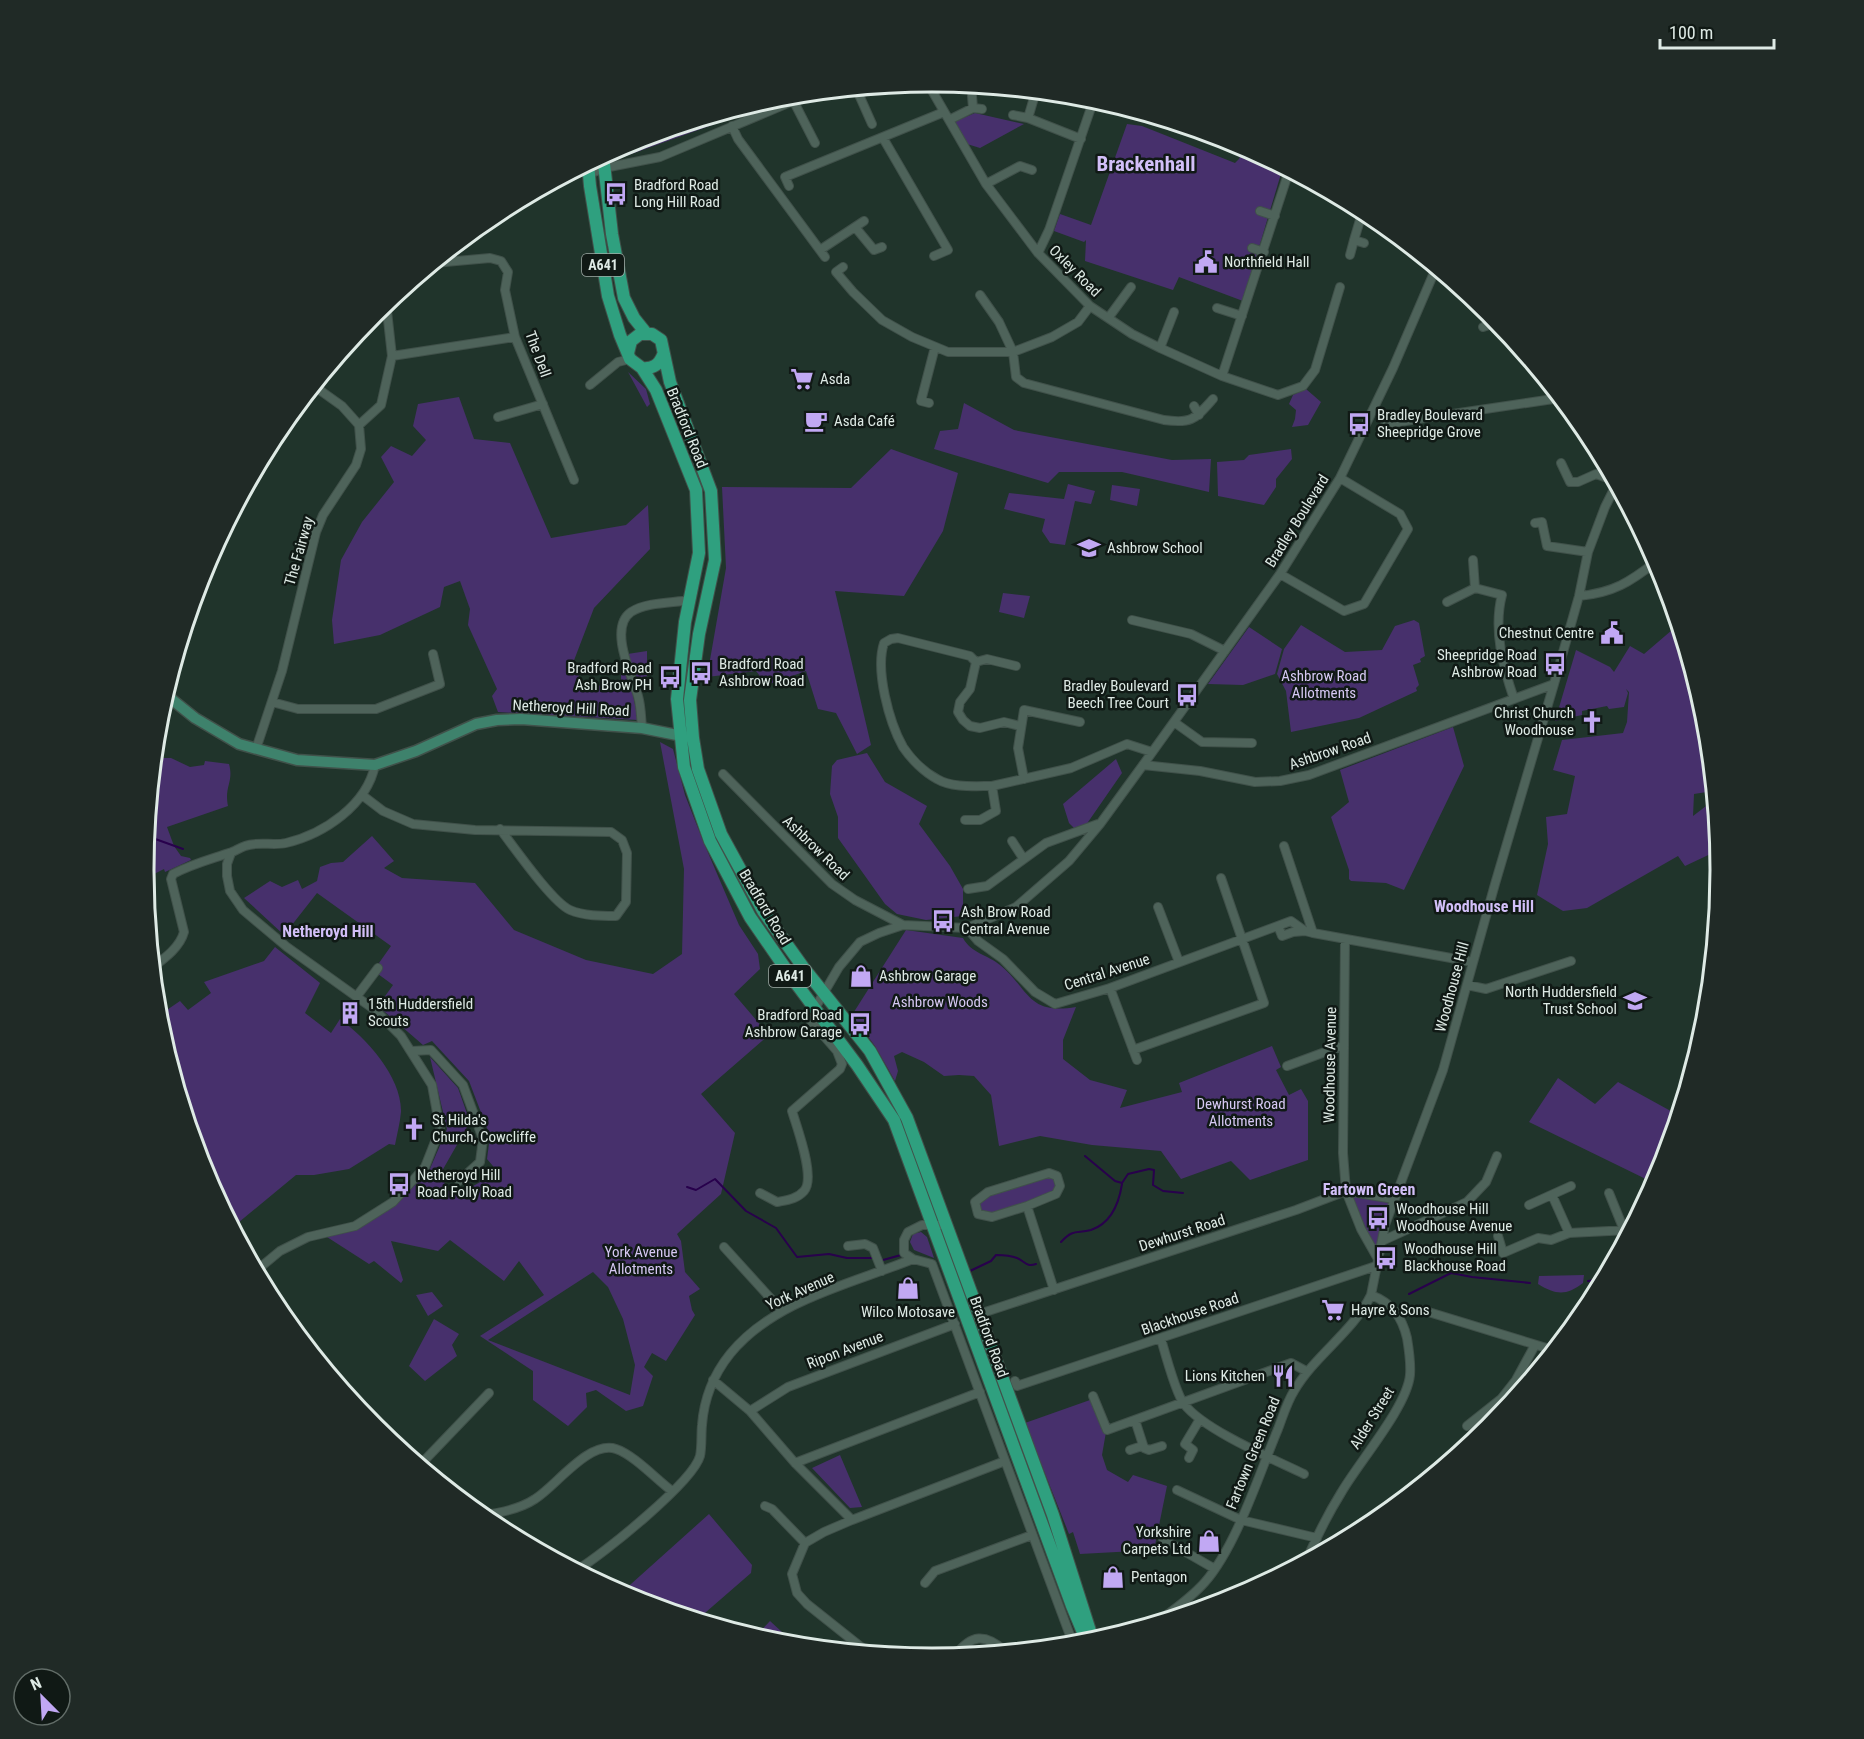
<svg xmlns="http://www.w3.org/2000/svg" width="1864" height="1739" viewBox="0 0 1864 1739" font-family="'Roboto Condensed',sans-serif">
<rect width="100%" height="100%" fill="#20342b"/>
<path fill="#47306c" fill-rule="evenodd" d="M731,111L726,120L620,158L604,155L631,141Z
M975,113L1024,124L980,148L967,144L954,122Z
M1127,124L1142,126L1235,163L1239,159L1244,146L1283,167L1243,301L1179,277L1173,290L1085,261L1086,240L1084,242L1054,231L1060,214L1091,225Z
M628,372L646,389L650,404L647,407Z
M1306,389L1321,402L1308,425L1292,427L1295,419L1296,410L1289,404L1293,395Z
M459,397L474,439L510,443L551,538L626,525L648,505L650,549L594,608L573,663L583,686L621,685V655L647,651V676L631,685L638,720L498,712L492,696L497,689L468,625L470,609L460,581L444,587L440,607L380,635L334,644L332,620L341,560L362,522L394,482L381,457L391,446L412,456L426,440L413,426L418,404Z
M964,403L1014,430L1172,460L1211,459L1209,492L1122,472H1059L1048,483L934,449L940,431L958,429Z
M891,449L958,473L943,531L904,596L835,591L871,745L857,754L836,713L818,709L806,671L767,685L756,671L707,677L726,568L722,487L851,488Z
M1291,449L1292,459L1276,479V487L1264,505L1218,496L1217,462L1244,460L1249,455Z
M1068,484L1095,491L1091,504L1075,501L1065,545L1050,543L1042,531L1045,519L1004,509L1009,493L1064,499Z
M1112,485L1140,489L1137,506L1110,500Z
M1003,593L1030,596L1024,618L999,612Z
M1414,620L1419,623L1425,656L1420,659L1421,662L1413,665L1419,685L1416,688L1417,691L1359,718L1291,732L1286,691L1277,674L1284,649L1301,625L1345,652L1382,650L1395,626Z
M1249,627L1282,649L1275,674L1243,685L1208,684Z
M1672,630L1681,634L1705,716L1713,791L1694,794L1693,816L1714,800L1719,850L1685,866L1678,856L1587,908L1563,911L1537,895L1548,844L1546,817L1567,814L1575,776L1553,770L1562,740L1623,733L1627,722L1629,692L1626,689L1628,693L1624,707L1609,709L1607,706L1582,711V715L1555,721L1576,650L1610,667L1614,672L1630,646L1644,654Z
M1453,727L1464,766L1404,890L1386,883L1351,881L1349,879V870L1331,817L1349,802L1340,770Z
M660,742L673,749L685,795L703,841L739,925L758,954L760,969L734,994L769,1035L701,1094L735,1133L721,1194L677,1234L681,1241L685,1272L700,1289L689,1296L692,1310L695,1315L666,1361L652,1353L644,1367L653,1376L643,1406L626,1411L596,1390L586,1393L587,1407L568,1426L533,1400V1371L480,1336L544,1295L519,1261L504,1281L450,1240L438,1251L391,1241L403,1280L401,1283L374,1261L369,1264L327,1237L362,1226L396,1204L429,1171L447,1129L430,1057L458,1088L470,1122L442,1171L446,1190L459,1194L498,1172L487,1159L490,1136L469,1081L432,1041L423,1045L378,1006L393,985L378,974L382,967L379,963L391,946L317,893L284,935L244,898L270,881L282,887L298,880L302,889L317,881L320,867L331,863L343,862L372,836L394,861L384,868L402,878L475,883L514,930L586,960L653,974L682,954L684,869ZM593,1272L608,1287L623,1319L635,1365L630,1395L488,1340Z
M867,753L885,782L927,806L919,824L950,866L963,889V916L926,920L897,914L885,904L838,838V817L830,794L832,766L837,760Z
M155,758H171L190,767L204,765L205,761L229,764C234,782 224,786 228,806L167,827L174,846L181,856L190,858L191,860L165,872L164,869L144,879V869Z
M1116,759L1122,773L1086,825L1075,829L1069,823L1063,804Z
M906,930L963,938C971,953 988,955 1000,965C1030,990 1027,1015 1076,1007L1063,1040V1059L1090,1080L1127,1090L1120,1108L1182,1092L1179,1083L1272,1046L1281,1067L1276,1070L1289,1095L1301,1089L1308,1101V1160L1250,1180L1231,1161L1181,1179L1161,1151L1092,1145L1040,1136L999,1146L991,1095L974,1076L959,1075L944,1076L924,1062L902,1052L894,1056L898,1071L895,1081L875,1046L852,1015Z
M275,947L320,983L305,1013L331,1033L340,1019C366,1038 402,1077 401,1112C400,1123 397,1134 395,1145L389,1144L349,1169L314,1175H296L233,1227L203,1171L158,1016L180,1001L188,1010L211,993L204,982L264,961Z
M1558,1078L1595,1104L1618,1082L1678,1115L1660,1172L1654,1183L1529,1122Z
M1057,1176L1056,1194L992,1217L978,1214L975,1202C998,1184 1028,1177 1057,1176Z
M1346,1191L1394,1199L1378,1259Z
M921,1232L927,1237L934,1258L914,1250L910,1242L913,1234Z
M1584,1275L1583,1283C1566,1296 1556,1295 1538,1284L1539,1276Z
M432,1292L443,1306L428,1316L416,1295Z
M434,1319L459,1334L452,1345L457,1356L425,1381L409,1366Z
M1090,1400L1106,1432L1102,1455L1107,1470L1128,1482L1133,1475L1167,1486L1154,1550L1080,1554L1073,1532L1069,1534L1025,1423Z
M840,1455L862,1507L850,1508L812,1468Z
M709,1514L752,1565L751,1573L698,1619L630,1598L621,1593Z
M770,1621L795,1644L778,1643L756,1636Z"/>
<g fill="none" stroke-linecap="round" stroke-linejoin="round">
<path stroke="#28014c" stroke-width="2" d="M147,836L183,849
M1085,1156L1115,1181L1122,1183L1128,1174L1149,1169L1154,1170L1153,1185L1163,1191L1183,1193
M687,1187L696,1190L715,1179L746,1211L776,1228L797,1257L829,1254L847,1258H872
M1061,1242C1074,1228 1077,1234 1091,1230C1112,1223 1119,1203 1122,1184
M883,1260L901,1255
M970,1271L991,1261L996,1255C1002,1255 1012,1256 1017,1258C1026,1262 1026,1267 1036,1264
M1588,1281L1603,1279
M1409,1294L1451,1273L1472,1277L1530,1283"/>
<g stroke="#40514a" stroke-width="10">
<path id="street" d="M927,82L986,184L1038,253L1090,306L1132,334L1160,348L1222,376L1278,395L1303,386L1315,370L1340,287
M856,88L872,124
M972,96L973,108
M793,100L815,143
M1013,115L1028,118L1081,139
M1028,118L1036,91
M949,120L973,108L982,109
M732,126L738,139L825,257
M883,138L948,250L934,256
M589,174L604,168L660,157L812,93
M986,184L1020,166L1032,170
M789,186L785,177L944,112
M1363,210L1354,240L1364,243
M1260,211L1275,216
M855,227L874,250L882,247
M1252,248L1264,252
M820,250L864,221
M1038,253L1049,230L1094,99
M1350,255L1354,240
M434,263L490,258L501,261L508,272L505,290L515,337L574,480
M843,267L836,272L853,292L882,320L912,337L948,352H1013L1052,337L1078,322L1090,306
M980,295L999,322L1013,352L1016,377L1024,383L1164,420C1192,424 1195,419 1213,399
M1217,308L1242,316
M1109,317L1131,287
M1483,327L1498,322
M1160,348L1174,312
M392,356L515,337
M1222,376L1289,171
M590,385L618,362L630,359
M929,403L921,401L935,347
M1194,406L1199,415
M498,417L543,404
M1385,424L1560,398
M359,425L381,405L392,356L386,302
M1561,463L1570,482H1578L1596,474L1613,480
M1535,523L1542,522L1547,546L1588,552
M1473,560L1475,588L1502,595C1493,629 1503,667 1514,699
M1280,574L1344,611L1364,604L1408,529L1400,514L1340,478
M1579,596C1613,593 1630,582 1657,561
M1447,602L1475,588
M1132,620L1191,634L1225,651
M976,662L987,659L1016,666
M272,702L298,709H376L440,684L433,654
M1174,722L1202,742L1252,743
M642,728C641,717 641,706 638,696C632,676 608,628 631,612C646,602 672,603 690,600
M256,749L282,671L316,532L323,515L356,465L361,449L359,425L342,406L314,386
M1143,765L1200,771L1255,782L1280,781L1309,775L1554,684
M723,774L832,884L855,900L903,925
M1024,779L1018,748L1024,710L1080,722
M992,786C975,786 952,788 937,779C924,772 911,759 903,747C889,722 875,670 884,643L891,639L898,638L970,656L976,662L970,689L960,702L958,712L963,720L970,726L980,728L1004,722L1020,726
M362,795L383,811L413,824L475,830L611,832L622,840L627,853L626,902L616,916C601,916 584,916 570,910C552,902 514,847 500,829
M965,820H980L996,811L992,786L1071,768L1127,744L1152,752
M1012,841L1023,858
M1284,846L1313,933
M231,853L227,864V876L230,891L243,910L287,947L375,1010L401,1036L432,1085L440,1129L425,1167L393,1202L355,1226L308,1237L280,1251L257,1270
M968,889L987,886L1046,843L1098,824
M1158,907L1179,962
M1278,926L1282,936L1293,932L1305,931
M967,928L978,941L1003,959L1035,992L1055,1004L1110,988L1291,921L1305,931L1313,933L1473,962
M1345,939L1343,1153L1346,1191L1361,1229L1378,1259
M153,967C165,958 180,947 184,932L171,879L173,874C192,864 208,860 229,853C234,852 239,848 245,846C258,841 273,846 286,843C324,834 367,805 375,765
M1467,985L1486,989L1571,961
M1110,988L1137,1060
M357,996L378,968
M815,1008L839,967L860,942L879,933L903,925L967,928L1016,907L1069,861L1100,824L1143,765L1280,574L1340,478L1393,368L1436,268
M1133,1050L1264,1003L1221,878
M412,1051L431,1050L463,1085L483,1139L480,1162L459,1181
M1287,1066L1344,1045
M1049,1173L1057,1176L1060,1186L1056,1194L1027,1206L992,1217L978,1214L975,1202L988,1192Z
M760,1193L777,1202C787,1200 797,1199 804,1191C816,1178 797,1128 792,1111L840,1069L842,1064L837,1051L810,1020L819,1013
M1609,1193L1624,1230
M1552,1195L1569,1233
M1529,1205L1571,1186
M1027,1206L1054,1290
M1498,1236L1503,1253L1538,1238L1551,1240L1569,1233L1629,1230
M1382,1241L1467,1202L1486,1182L1497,1156
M848,1246L865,1244L873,1248L882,1271
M724,1247L782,1311
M913,1259L932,1264L1071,1638L1069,1645
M1397,1313L1422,1310L1553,1350
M976,1315L1296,1210L1346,1191L1394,1199
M1161,1339C1165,1353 1176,1394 1184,1404C1204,1430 1273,1459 1304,1474
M713,1380L750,1411L795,1463L852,1520
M1015,1381L1017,1386L1376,1266
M1093,1396L1107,1430L1291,1363L1306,1371
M750,1411L788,1387L955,1324
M1135,1420L1144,1448L1149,1450L1162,1446
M1467,1426L1501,1399L1516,1380L1535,1345
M1130,1450L1142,1446
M1189,1458L1193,1450L1185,1444L1200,1419
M795,1463L980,1392
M420,1465L489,1393
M1177,1490L1241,1520L1317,1538
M765,1506L772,1509L805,1543
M482,1515C500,1513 520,1509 535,1499C556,1486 589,1440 616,1449C634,1455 656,1479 672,1491
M1163,1539L1215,1569
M1307,1559C1317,1536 1328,1514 1341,1493C1358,1463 1407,1407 1410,1375C1411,1363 1409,1350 1407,1338C1402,1317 1392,1303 1371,1295
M577,1570C602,1555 693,1482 700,1456C702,1447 701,1435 702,1425C704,1399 714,1374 730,1354C774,1300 851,1284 913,1259L904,1253V1240L908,1232L922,1225H947
M925,1583L935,1571L1032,1535
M1160,1620C1176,1608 1192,1597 1205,1582C1237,1545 1259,1474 1278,1429C1283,1416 1287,1402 1294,1391C1315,1355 1353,1332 1371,1295L1385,1225L1443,1070L1495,884L1554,684L1579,596L1588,552L1605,507L1616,485
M866,1651L807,1604L797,1593L792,1574L805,1543L824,1532L852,1520L1005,1461
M955,1656C971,1634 985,1633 1005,1651"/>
</g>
<g stroke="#40514a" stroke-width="13">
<path id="secondary" d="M165,694L195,718L239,744L297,760L375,765L416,751L476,724L497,720L521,719L642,728L687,737"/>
</g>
<g stroke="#40514a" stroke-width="14">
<path id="primary" d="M603,155L612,234L624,298L634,318L646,333
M588,164L590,186L608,296L620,335L630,359L642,368L656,390L696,490L699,553L685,622L677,699L684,767L710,841L750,917L792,978L857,1065L894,1120L1072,1606L1087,1642
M628,353L631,341L640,334H652L661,340L670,382L711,491L715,560L699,634L690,700L693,738L698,769L721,834L763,911L803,967L870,1051L907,1118L1053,1515L1091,1634
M642,368C653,369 659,365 663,355"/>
</g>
<use href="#street" stroke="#4e635a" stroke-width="8"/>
<use href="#secondary" stroke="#3e826c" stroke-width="10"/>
<use href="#primary" stroke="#2fa07f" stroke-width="12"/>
</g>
<defs>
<g id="bus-bare" transform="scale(1.8)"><path d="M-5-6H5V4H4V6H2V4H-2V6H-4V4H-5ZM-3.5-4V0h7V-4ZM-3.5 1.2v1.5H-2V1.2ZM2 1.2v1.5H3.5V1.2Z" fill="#c1a8f3" stroke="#101915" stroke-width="2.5" paint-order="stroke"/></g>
<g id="civic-bare" transform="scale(1.8)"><path d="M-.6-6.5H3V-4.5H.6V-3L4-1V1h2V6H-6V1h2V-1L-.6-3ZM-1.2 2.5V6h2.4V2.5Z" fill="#c1a8f3" stroke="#101915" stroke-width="2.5" paint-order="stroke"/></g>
<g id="supermarket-bare" transform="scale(1.8)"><path d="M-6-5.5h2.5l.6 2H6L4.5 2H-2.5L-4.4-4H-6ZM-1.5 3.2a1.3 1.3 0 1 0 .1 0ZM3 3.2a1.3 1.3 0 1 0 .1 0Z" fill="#c1a8f3" stroke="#101915" stroke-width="2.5" paint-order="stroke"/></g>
<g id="cafe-bare" transform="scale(1.8)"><path d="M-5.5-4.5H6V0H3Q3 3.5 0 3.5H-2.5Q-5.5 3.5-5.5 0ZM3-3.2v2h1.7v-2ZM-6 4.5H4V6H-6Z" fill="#c1a8f3" stroke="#101915" stroke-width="2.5" paint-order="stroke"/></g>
<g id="school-bare" transform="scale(1.8)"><path d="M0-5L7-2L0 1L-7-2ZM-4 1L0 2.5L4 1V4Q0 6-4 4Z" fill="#c1a8f3" stroke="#101915" stroke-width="2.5" paint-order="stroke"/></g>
<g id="church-bare" transform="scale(1.8)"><path d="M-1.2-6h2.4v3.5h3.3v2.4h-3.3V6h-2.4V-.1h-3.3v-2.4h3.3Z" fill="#c1a8f3" stroke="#101915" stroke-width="2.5" paint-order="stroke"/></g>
<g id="shop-bare" transform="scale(1.8)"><path d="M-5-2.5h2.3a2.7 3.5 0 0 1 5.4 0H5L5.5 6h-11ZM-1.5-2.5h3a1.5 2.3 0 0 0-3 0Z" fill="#c1a8f3" stroke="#101915" stroke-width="2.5" paint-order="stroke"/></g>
<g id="building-bare" transform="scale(1.8)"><path d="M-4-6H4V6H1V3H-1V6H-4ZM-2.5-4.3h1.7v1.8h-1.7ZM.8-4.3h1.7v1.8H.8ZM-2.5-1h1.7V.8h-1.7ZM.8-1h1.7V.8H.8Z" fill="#c1a8f3" stroke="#101915" stroke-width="2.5" paint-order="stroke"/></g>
<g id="restaurant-bare" transform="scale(1.8)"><path d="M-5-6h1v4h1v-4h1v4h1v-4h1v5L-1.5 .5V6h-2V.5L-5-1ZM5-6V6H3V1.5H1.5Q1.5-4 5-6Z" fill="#c1a8f3" stroke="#101915" stroke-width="2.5" paint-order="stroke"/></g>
</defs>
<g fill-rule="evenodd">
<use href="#bus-bare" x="616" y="194"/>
<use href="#civic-bare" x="1206" y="262"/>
<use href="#supermarket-bare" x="802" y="379"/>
<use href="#cafe-bare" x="816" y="421"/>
<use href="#bus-bare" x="1359" y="424"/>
<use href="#school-bare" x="1089" y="548"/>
<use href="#civic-bare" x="1612" y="633"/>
<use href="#bus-bare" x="1555" y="664"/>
<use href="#bus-bare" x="701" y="673"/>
<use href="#bus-bare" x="670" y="677"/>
<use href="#bus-bare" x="1187" y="695"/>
<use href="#church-bare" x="1592" y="722"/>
<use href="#bus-bare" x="943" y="921"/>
<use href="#shop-bare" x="861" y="976"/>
<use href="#school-bare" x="1635" y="1001"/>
<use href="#building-bare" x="350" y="1013"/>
<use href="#bus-bare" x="860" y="1024"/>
<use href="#church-bare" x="414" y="1129"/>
<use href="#bus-bare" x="399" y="1184"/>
<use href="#bus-bare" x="1378" y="1218"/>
<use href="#bus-bare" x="1386" y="1258"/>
<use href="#shop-bare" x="908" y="1288"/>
<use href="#supermarket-bare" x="1333" y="1310"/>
<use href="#restaurant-bare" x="1283" y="1376"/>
<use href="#shop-bare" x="1209" y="1541"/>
<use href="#shop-bare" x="1113" y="1577"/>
</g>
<g text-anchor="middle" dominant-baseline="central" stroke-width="5" stroke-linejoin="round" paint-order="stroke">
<g fill="#101915" stroke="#a0aba7" stroke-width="1.5">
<rect x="582" y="254" width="42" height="22" rx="4.5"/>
<rect x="769" y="965" width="42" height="22" rx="4.5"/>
</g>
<g font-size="14" font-weight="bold" fill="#deeae5">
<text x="603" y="265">A641</text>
<text x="790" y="976">A641</text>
</g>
<g font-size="15" fill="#deeae5" stroke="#101915" text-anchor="start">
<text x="634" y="185">Bradford Road<tspan x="634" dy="17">Long Hill Road</tspan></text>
<text x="1224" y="262">Northfield Hall</text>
<text x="820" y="379">Asda</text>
<text x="1377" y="415">Bradley Boulevard<tspan x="1377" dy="17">Sheepridge Grove</tspan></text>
<text x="834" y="421">Asda Café</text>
<text x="1107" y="548">Ashbrow School</text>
<text x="1594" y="633" text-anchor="end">Chestnut Centre</text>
<text x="1537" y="655" text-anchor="end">Sheepridge Road<tspan x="1537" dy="17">Ashbrow Road</tspan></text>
<text x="719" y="664">Bradford Road<tspan x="719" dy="17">Ashbrow Road</tspan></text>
<text x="652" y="668" text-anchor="end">Bradford Road<tspan x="652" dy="17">Ash Brow PH</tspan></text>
<text x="1169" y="686" text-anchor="end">Bradley Boulevard<tspan x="1169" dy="17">Beech Tree Court</tspan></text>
<text x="1574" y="713" text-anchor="end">Christ Church<tspan x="1574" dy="17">Woodhouse</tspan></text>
<text x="961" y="912">Ash Brow Road<tspan x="961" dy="17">Central Avenue</tspan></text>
<text x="879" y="976">Ashbrow Garage</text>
<text x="1617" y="992" text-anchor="end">North Huddersfield<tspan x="1617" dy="17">Trust School</tspan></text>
<text x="368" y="1004">15th Huddersfield<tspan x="368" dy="17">Scouts</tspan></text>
<text x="842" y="1015" text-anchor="end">Bradford Road<tspan x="842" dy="17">Ashbrow Garage</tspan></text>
<text x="432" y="1120">St Hilda's<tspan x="432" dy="17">Church, Cowcliffe</tspan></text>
<text x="417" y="1175">Netheroyd Hill<tspan x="417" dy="17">Road Folly Road</tspan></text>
<text x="1396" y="1209">Woodhouse Hill<tspan x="1396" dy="17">Woodhouse Avenue</tspan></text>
<text x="1404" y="1249">Woodhouse Hill<tspan x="1404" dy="17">Blackhouse Road</tspan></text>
<text x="1351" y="1310">Hayre &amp; Sons</text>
<text x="908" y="1312" text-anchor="middle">Wilco Motosave</text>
<text x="1265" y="1376" text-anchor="end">Lions Kitchen</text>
<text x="1191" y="1532" text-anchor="end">Yorkshire<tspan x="1191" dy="17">Carpets Ltd</tspan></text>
<text x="1131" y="1577">Pentagon</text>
</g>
<g font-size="15" fill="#deeae5" stroke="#101915">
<text transform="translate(1075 271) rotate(45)">Oxley Road</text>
<text transform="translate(538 354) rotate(70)">The Dell</text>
<text transform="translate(687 428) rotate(68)">Bradford Road</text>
<text transform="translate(1297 521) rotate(-58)">Bradley Boulevard</text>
<text transform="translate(299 551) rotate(-74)">The Fairway</text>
<text transform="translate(571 708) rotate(3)">Netheroyd Hill Road</text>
<text transform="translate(1330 751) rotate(-19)">Ashbrow Road</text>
<text transform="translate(816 848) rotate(44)">Ashbrow Road</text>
<text transform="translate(765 907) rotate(59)">Bradford Road</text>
<text transform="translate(1107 972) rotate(-18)">Central Avenue</text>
<text transform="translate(1452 987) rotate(-75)">Woodhouse Hill</text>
<text transform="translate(1330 1065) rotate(-89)">Woodhouse Avenue</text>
<text transform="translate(1182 1233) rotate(-18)">Dewhurst Road</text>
<text transform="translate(800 1291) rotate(-24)">York Avenue</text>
<text transform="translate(1190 1314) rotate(-19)">Blackhouse Road</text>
<text transform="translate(989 1337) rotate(70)">Bradford Road</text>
<text transform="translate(845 1350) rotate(-21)">Ripon Avenue</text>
<text transform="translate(1372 1418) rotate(-58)">Alder Street</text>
<text transform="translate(1253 1453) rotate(-68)">Fartown Green Road</text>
</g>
<g font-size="15" fill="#d6c8f3" stroke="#101915">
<text x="1324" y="676">Ashbrow Road<tspan x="1324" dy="17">Allotments</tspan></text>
<text x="940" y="1002">Ashbrow Woods</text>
<text x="1241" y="1104">Dewhurst Road<tspan x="1241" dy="17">Allotments</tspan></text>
<text x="641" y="1252">York Avenue<tspan x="641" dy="17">Allotments</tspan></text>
</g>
<g font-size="16" font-weight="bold" fill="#d2bff8" stroke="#101915">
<text x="1484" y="906">Woodhouse Hill</text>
<text x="328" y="931">Netheroyd Hill</text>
<text x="1369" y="1189">Fartown Green</text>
</g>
<g font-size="21" font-weight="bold" fill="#d2bff8" stroke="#101915">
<text x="1146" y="164">Brackenhall</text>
</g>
</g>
<path d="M0 0H1864V1739H0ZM154 870a778 778 0 1 1 1556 0a778 778 0 1 1-1556 0Z" fill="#202a26" fill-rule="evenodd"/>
<path fill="none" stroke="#deeae5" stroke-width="3" d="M154 870a778 778 0 1 1 1556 0a778 778 0 1 1-1556 0Z"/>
<g transform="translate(42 1697) rotate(336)"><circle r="28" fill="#101915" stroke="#626d68" stroke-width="1.5"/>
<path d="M0-4.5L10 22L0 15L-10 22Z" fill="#c1a8f3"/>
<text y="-9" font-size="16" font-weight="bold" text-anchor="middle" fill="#deeae5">N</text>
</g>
<path d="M1660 39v9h114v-9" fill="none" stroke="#deeae5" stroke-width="3"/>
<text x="1669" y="39" font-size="18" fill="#deeae5" stroke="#101915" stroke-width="4.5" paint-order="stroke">100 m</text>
</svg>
